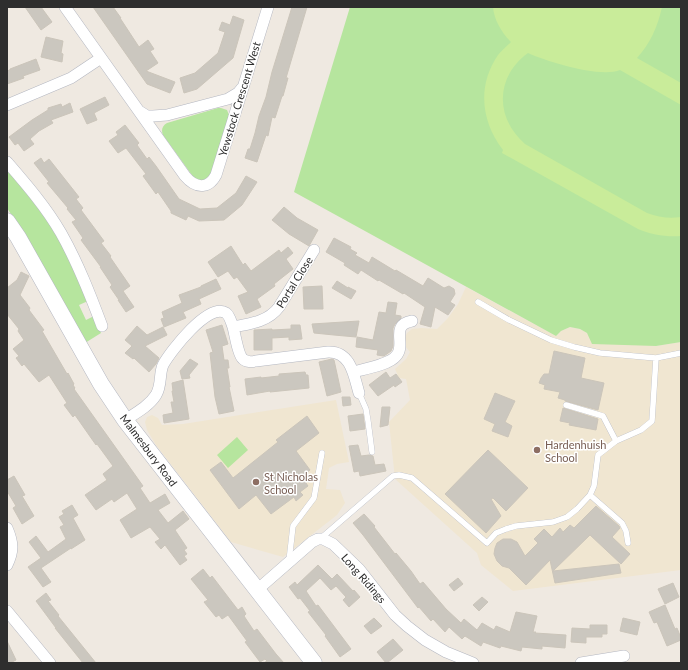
<svg xmlns="http://www.w3.org/2000/svg" width="688" height="670" viewBox="0 0 688 670" font-family="Lato,sans-serif">
<rect width="100%" height="100%" fill="#efe9e1"/>
<path fill="#f0e6d1" d="M466,287L556,336L561,331L570,327L580,329L587,333L656,346L681,342V570L513,591L481,565L477,553L395,479L389,422L410,400L406,379L399,378L395,369L406,359L410,352L405,346L404,340L407,333L412,329L421,328L437,329L448,318L458,304Z
M336,400L349,462L337,464L329,468L326,489L340,490L345,503L337,515L283,557L231,542L156,445L147,430L145,422L147,417L152,415L158,418L162,425L183,424Z"/>
<path fill="#b6e59e" d="M350,7H681V342L656,346L592,344L587,333L580,329L570,327L561,331L556,336L294,192Z
M218,108H221L227,110L229,115L211,176L202,182L194,178L163,135C161,130 162,126 167,123Z
M7,168L57,233L88,301L79,305L86,320L94,316L101,333L85,343L28,240L7,208Z
M237,437L248,450L228,468L217,455Z"/>
<path fill="#c9ec9a" d="M493,7H662C658,26 650,44 637,58L681,83V105L620,70C600,78 548,62 528,53C495,77 495,118 525,144L647,213C658,217 669,219 681,217V236C666,237 652,235 638,229L502,153L503,150C481,121 477,86 498,55C502,50 507,46 511,42C502,33 494,20 493,7Z"/>
<path fill="#cbc7bf" stroke="#cbc5ba" d="M25,7H41L52,22L41,30Z
M93,7H113L121,18H120L139,47L148,40L154,49L150,51L158,63L146,71L175,82L170,93L147,84Z
M292,7H307L286,78H288L283,96H282L275,118L272,117L268,136L266,135L257,162L245,158L248,149H250L255,133L259,116L266,97L272,72Z
M233,16L244,20L233,58L197,89L184,93L180,78L195,73L218,53L225,32L219,30L222,22L230,25Z
M46,37L63,41L61,53L63,54L62,62L41,57Z
M36,59L40,70L23,76L24,78L7,84V71L10,70V69Z
M105,97L109,105L94,113L97,120L87,124L80,109Z
M70,103L73,112L51,120L53,123L39,131L30,139L34,144L24,151L18,143L15,145L9,137L32,120L48,110V108L61,104L62,107Z
M125,125L139,143L137,145L147,159L149,157L156,166L179,199L200,209L217,208L236,193L246,176L257,182L242,205L224,220L199,221L188,216L186,220L171,213V211L158,192L156,194L151,187L143,176L146,174L126,148L118,153L109,141L118,135L116,132Z
M41,158L44,163L49,159L79,197L76,199L83,208L81,210L104,241L101,243L111,256L110,257L130,286L123,291L134,307L126,312L118,300H119L110,287L112,285L100,267H101L81,240L83,238L72,222L76,220L67,209L68,208L47,183L49,182L34,163Z
M284,207L297,218L318,230L309,246L289,234L272,220Z
M334,238L351,247L350,249L357,253L355,255L369,263L372,257L395,271L396,270L423,286L428,278L444,288L449,286L454,289L455,294L450,302L455,305L448,315L435,307L431,327L420,324L425,307L404,293L403,294L379,280L378,281L361,270L358,274L344,265L345,263L326,252Z
M231,246L243,265L245,263L251,271L279,250L281,253L288,247L293,253L286,259L293,269L274,284L275,286L257,299L261,307L246,314L238,296L248,292L237,277L234,279L228,271L218,277L208,262Z
M21,272L29,276L20,295L30,308L29,310L44,330L42,331L67,374L68,373L74,384L73,385L75,388L74,389L143,486L140,488L150,503L165,494L170,503L158,510L168,523L183,511L189,519L175,530L187,548L184,550L187,554L184,556L187,560L180,565L165,545L161,549L155,542L160,539L150,527L131,538L120,520L137,509L127,493L114,502L112,499L96,510L85,495L107,480L103,474L113,466L97,444L96,445L75,415L73,417L64,405L67,403L49,375L39,382L24,364L22,366L16,358L19,356L13,349L24,340L18,331L19,329L7,314V288L17,280Z
M216,279L221,289L199,299L201,304L183,312L186,318L164,327L161,319L164,318L162,312L182,303L179,295L201,287V286Z
M337,281L348,288V287L356,291L351,299L332,288Z
M322,286L323,309H304L303,287Z
M388,302L397,303L395,315L401,316V318L395,324L393,328V346L391,351L384,356L377,355L378,350L356,347L357,337L373,340L379,312L386,313Z
M359,321L356,337L334,335L314,333L312,324Z
M222,325L228,344L222,346L224,360H228L229,368H227L230,387H229L234,411L219,414L215,397L210,353L213,352L206,330Z
M291,325H300L302,339L289,340V337L272,338V350H254V330L272,329V330L291,329Z
M137,326L147,335L163,327L167,335L145,346L159,358L156,364L149,372L134,358L133,359L125,353L132,346L125,340Z
M554,351L585,358L581,378L604,383L598,410L565,401V400L558,398L560,392L544,389L545,385L539,383L541,378L544,374H549Z
M190,359L198,364L189,375L190,378L182,379L180,371Z
M332,359L334,360L341,392L327,396L319,362Z
M305,372L306,375H308L309,388L270,392V391L247,395L245,379L261,377V378L279,376V374Z
M386,372L390,378L396,374L402,382L395,387L394,385L378,396L369,385Z
M183,380L189,419L164,423L163,415L173,413L171,402H174L172,391H173L172,383Z
M495,393L515,401L505,422L512,426L508,437L492,431L495,424L484,419Z
M342,397H350L351,405L343,406Z
M382,407H390L388,425L380,427Z
M563,408L598,419L596,430L569,425L570,423L560,421Z
M363,414L365,429L350,431L348,416Z
M307,416L319,433L296,451L310,470L302,477L308,486L300,492L303,495L296,501L294,497L271,514L256,495L239,509L210,470L221,462L233,478L278,442L276,440Z
M358,445L361,456L369,455L373,456L375,465L384,464L386,471L360,476L359,471L354,472L349,446Z
M488,450L528,488L506,511L493,498L491,499L501,516L486,533L445,494Z
M14,476L25,495L22,496L34,516L22,524L13,508L16,506L7,491V480Z
M72,505L78,515L73,518L85,540L71,549V548L41,568L51,582L43,587L28,567L41,558L29,542L36,536L48,552L66,539L60,527L64,525L59,517L64,514L62,511Z
M596,506L619,526L620,528L612,537L630,554L621,564L590,535L553,571L619,564L621,573L555,583L550,560L526,585L509,568L502,566L497,561L494,554L495,548L497,543L503,539H511L517,542L525,556L538,543L534,539L544,529L552,537L560,528L563,532L570,525L574,528Z
M364,514L375,526L374,527L395,554L396,553L411,571L420,584L423,582L446,609L461,623L464,619L477,630L482,623L494,630L496,626L510,632L516,612L537,616L533,632H536L535,633L566,635L565,648L542,646V649L522,647L521,651L501,646L500,648L483,642L481,646L465,636L462,639L449,627L445,632L433,619L431,621L419,607L418,608L363,535L353,523Z
M318,565L332,579L337,574L353,591L354,590L360,597L349,607L343,600L346,597L336,586L331,590L320,578L306,591L316,606L318,605L351,649L340,657L325,636L326,635L308,612L310,611L300,598L298,599L289,587L295,582L297,585Z
M203,569L210,578L212,576L238,610L242,607L246,614L244,616L254,631L257,629L276,654L284,663H264L267,661L265,659L260,662L245,642L247,641L228,615L222,619L219,615L216,617L204,602L208,600L191,579Z
M458,578L463,584L454,591L449,585Z
M673,583L679,597L665,604L658,589Z
M46,593L51,600L48,601L59,615L58,616L96,663H83L55,628H56L36,601Z
M482,597L488,602L479,611L473,605Z
M665,605L675,629L677,628L681,638V640L667,646L657,622L654,623L649,612Z
M374,618L382,626L371,634L364,626Z
M623,618L640,622L637,635L620,631Z
M590,625H607V634H602V637H586V643L571,642L572,628L590,629Z
M393,639L403,650L387,663H386L377,652Z
M7,641L16,660L10,663H7Z"/>
<g fill="none" stroke-linecap="round" stroke-linejoin="round">
<g stroke="#b4b7c1" stroke-width="6">
<path id="lane" d="M478,302L509,320L551,340L574,347L600,353L656,358L681,353
M359,393L366,409L368,421L372,452
M566,405L593,413L603,416L616,441
M590,495L622,523L626,531L628,543
M320,539L393,476L399,475L412,478L487,543L496,533L506,529L516,526L553,522L567,517L577,509L590,495L594,486L598,455L616,441L641,430L652,421L656,358
M289,561L293,526L314,498L322,453"/>
</g>
<g stroke="#b4b7c1" stroke-width="12">
<path id="street" d="M65,7L185,176C195,188 208,190 216,175L268,7
M7,105L71,78L101,58
M139,111L147,116H153L167,115L228,99L238,93L242,88
M7,162C26,184 46,207 61,233C78,263 90,294 102,326
M233,327C235,334 238,355 243,359C246,362 252,362 256,361L328,352C351,351 354,376 359,393
M353,372C364,369 389,365 396,356C407,345 389,325 412,321
M125,420C136,413 149,406 156,395C162,385 159,374 163,365C170,352 209,301 226,313C230,316 231,322 233,327C249,324 268,322 279,307L314,250
M7,528C13,542 14,551 7,565
M257,590L312,542L318,539H323L333,544L359,569L395,615L407,626L425,640L446,652L473,663
M7,611L50,663
M581,663L624,656"/>
</g>
<g stroke="#b4b7c1" stroke-width="17">
<path id="secondary" d="M7,221L18,237L101,384L125,420L314,663"/>
</g>
<use href="#lane" stroke="#fff" stroke-width="5.5"/>
<use href="#street" stroke="#fff" stroke-width="11"/>
<use href="#secondary" stroke="#fff" stroke-width="16"/>
</g>
<g fill="#8d6e63" stroke="#fff" stroke-width="1.5">
<circle cx="537" cy="450" r="4"/>
<circle cx="256" cy="482" r="4"/>
</g>
<g text-anchor="middle" dominant-baseline="central" stroke-width="3" stroke-linejoin="round" paint-order="stroke">
<g font-size="11" fill="#2e2e2e" stroke="#fff">
<text transform="translate(239 99) rotate(-73)">Yewstock Crescent West</text>
<text transform="translate(294 282) rotate(-58)">Portal Close</text>
<text transform="translate(149 450) rotate(53)">Malmesbury Road</text>
<text transform="translate(364 578) rotate(49)">Long Ridings</text>
</g>
<g font-size="11" fill="#785e54" stroke="#fff" text-anchor="start">
<text x="545" y="444">Hardenhuish<tspan x="545" dy="13">School</tspan></text>
<text x="264" y="476">St Nicholas<tspan x="264" dy="13">School</tspan></text>
</g>
</g>
<rect width="688" height="670" fill="none" stroke="#2e2e2e" stroke-width="16"/>
</svg>
